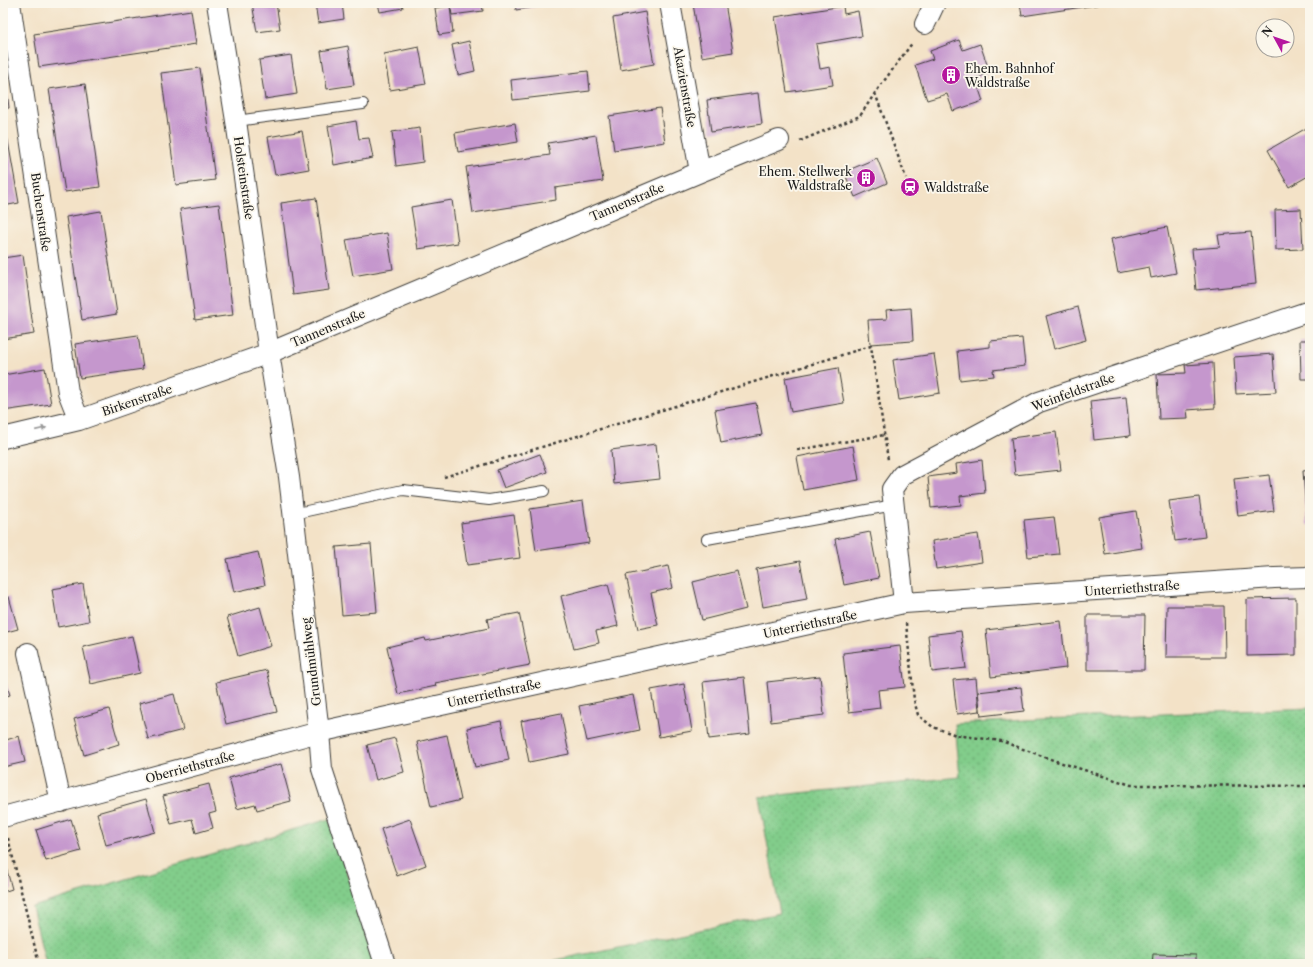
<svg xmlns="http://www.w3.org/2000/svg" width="1313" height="967" viewBox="0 0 1313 967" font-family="'Libre Caslon Text',serif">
<defs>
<pattern id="garden-dots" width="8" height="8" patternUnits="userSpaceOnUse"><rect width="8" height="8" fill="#82cd8b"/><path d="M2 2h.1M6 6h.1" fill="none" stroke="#70af77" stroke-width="1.8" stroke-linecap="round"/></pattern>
</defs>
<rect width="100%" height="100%" fill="#fbf7ec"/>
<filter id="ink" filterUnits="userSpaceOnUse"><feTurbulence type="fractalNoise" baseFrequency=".025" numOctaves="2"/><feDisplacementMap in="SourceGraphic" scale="8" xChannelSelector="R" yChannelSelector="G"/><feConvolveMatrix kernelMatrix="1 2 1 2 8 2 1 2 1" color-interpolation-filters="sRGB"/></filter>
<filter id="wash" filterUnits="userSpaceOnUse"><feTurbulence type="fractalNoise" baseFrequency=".012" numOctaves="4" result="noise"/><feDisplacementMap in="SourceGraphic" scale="16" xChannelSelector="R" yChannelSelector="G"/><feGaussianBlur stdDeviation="0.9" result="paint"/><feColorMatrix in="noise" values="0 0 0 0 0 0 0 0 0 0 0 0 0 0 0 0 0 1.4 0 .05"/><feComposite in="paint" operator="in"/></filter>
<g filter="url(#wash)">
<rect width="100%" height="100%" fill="#f3e2c7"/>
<path fill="url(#garden-dots)" stroke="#4f7454" d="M1310,708V964H537L780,913L759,797L960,777L955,724L1042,719Z
M329,819L378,964H46L32,907Z"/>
<g id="blocks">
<path fill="#c597cd" d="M252,3H276L280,29L257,32Z
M315,3H342L344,19L318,23Z
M378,3H402L403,8L380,12Z
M450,3H482L483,11L452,15Z
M515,3H553V4L516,10Z
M700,3H725L733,52L702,57L693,4Z
M1020,3H1103V4L1022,16Z
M450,6L453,33L439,35L435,8Z
M843,6L844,14L858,11L862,36L816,44L820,69L830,67L833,85L787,92L775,17Z
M191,10L196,44L39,67L34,34Z
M645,12L654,64L621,70L613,18Z
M959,40L963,50L980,44L990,73L975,78L983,101L953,111L947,94L927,100L915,65L933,59L930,51Z
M469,41L475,71L458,75L452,45Z
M348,46L354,85L327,89L321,51Z
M419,47L426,84L390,90L384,54Z
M291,55L297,94L265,99L259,60Z
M200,68L215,180L176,185L161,73Z
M588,71L590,91L513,100L511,80Z
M85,84L100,187L65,192L49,89Z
M7,91L9,108L3,109V92Z
M758,93L762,124L711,132L707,100Z
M660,108L665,142L614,150L609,116Z
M3,113L19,203L3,206Z
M356,121L359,139L369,138L373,158L334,165L328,126Z
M515,123L518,142L458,152L455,133Z
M1310,126V175L1289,187L1268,150Z
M420,128L423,162L396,166L392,132Z
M302,131L309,169L275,175L268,137Z
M596,135L603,181L555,188L556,200L473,213L466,167L550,155L548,143Z
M877,158L887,183L855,197L844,172Z
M316,198L329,290L293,295L281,203Z
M452,200L458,243L418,249L411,207Z
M219,204L233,315L195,320L180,209Z
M1301,209L1303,249L1276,250L1275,210Z
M101,211L117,314L82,320L66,217Z
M1167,227L1176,273L1151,278L1149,267L1118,273L1111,239Z
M1251,232L1256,284L1196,290L1192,249L1220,247L1218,235Z
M387,233L393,269L353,276L346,240Z
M23,255L34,334L3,339V258Z
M1078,307L1086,340L1054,349L1046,316Z
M911,308L913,341L870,344L868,320L887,319L886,310Z
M138,335L143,369L80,378L75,344Z
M1022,338L1025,366L993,370L994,376L960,380L957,351L990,347V341Z
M1300,340H1310V379H1301Z
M934,354L940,393L899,400L893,360Z
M1273,354L1276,392L1236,394L1234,357Z
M1213,363L1215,408L1187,410L1188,418L1159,419L1157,374L1186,373L1185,365Z
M45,368L51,404L3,411V375Z
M838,368L844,403L791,412L785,378Z
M1126,397L1130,436L1094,440L1090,401Z
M756,403L762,435L721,443L715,410Z
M1056,432L1061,470L1015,475L1011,438Z
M656,444L660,479L614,484L611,450Z
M853,446L859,480L803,490L797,457Z
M540,454L547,472L504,488L497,470Z
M982,460L985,493L960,496L961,505L931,508L928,477L957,473L956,464Z
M1310,470V525H1307L1303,471Z
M1269,475L1274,511L1238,516L1234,479Z
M1199,497L1205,537L1175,541L1169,501Z
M583,501L589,543L536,551L530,509Z
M1136,511L1142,548L1105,554L1099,517Z
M514,515L520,558L467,565L461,523Z
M1054,517L1059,554L1028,557L1024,520Z
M870,532L879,578L844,585L835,539Z
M978,534L982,562L936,569L932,541Z
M371,544L377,612L342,615L336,547Z
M258,552L265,585L234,592L227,559Z
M800,561L807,599L763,607L756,569Z
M668,566L673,588L651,593L658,625L638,629L626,575Z
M737,571L746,609L702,620L693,582Z
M83,584L89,621L58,627L52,589Z
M608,584L618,626L596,631L599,643L574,649L561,596Z
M9,597L18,629L3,633V599Z
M1296,598V655L1247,656V599Z
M1167,606H1224L1225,657H1166Z
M260,607L271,646L238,656L227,617Z
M519,613L530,665L435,683L436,686L398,694L387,647L425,638L426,641L489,628L487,619Z
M1087,615H1145L1144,670H1087Z
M1061,621L1066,668L991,677L986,630Z
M961,631L966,668L932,672L928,635Z
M132,636L140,673L91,684L83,647Z
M900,646L905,687L878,690L880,708L849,712L843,653Z
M267,670L277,712L226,724L216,682Z
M3,673L10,695L3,697Z
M820,676L824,715L771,722L767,682Z
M744,677L750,734L709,739L703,682Z
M976,678L979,711L957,714L953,680Z
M684,684L692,731L659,737L651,690Z
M1021,687L1024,711L981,716L978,692Z
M174,694L183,730L148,739L139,703Z
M633,695L640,730L587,741L579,706Z
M109,709L119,744L84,755L74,719Z
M561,713L569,754L529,762L521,721Z
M501,721L509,760L475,767L467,728Z
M447,735L461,800L431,807L417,742Z
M19,736L25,762L3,767V741Z
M395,738L404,772L376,780L367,745Z
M281,764L291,801L257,810L255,804L237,809L229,778Z
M209,784L216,812L209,814L213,828L196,833L192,819L171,824L163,796Z
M146,799L155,832L106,845L97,813Z
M71,819L81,851L46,861L36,830Z
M410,819L426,865L397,876L381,829Z
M3,856L12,889L3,892Z
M1153,954L1196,955V964H1152Z
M965,961V964H948V962Z"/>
</g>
</g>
<g filter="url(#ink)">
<use href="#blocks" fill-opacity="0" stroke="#3c3a36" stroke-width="1"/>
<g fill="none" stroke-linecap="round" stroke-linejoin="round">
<g stroke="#3c3a36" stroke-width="12">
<path id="service" d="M236,121L363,104
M293,514L403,490L489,500L544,491
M707,539L894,505"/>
</g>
<g stroke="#3c3a36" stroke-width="22">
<path id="minor" d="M10,3L68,392L79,420
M217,3L236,121L269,353L289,477L319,732L322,769L385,964
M670,3L700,172
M925,24L935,3
M3,438L79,420L269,353L700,172L779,140
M904,603L892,489L902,475L1039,402L1310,311
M28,653L61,802
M3,817L319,732L904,603L1274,578L1310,577"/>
</g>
<path stroke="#3c3a36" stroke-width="2.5" stroke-dasharray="3 3" stroke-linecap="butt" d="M875,93L906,178
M800,141L860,116L875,93L913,42
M797,450L884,435
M444,477L871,346L888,460
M906,623L914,700L918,715L933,727L956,735L1001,741L1056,761L1131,785L1310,786
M8,838L39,964"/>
<use href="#service" stroke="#fff" stroke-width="10"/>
<use href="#minor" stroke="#fff" stroke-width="20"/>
</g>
<defs><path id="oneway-solid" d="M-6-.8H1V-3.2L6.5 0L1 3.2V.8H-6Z"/></defs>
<use fill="#999" href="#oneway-solid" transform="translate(41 429) rotate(-13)"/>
</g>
<defs>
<g id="building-disc" transform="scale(1)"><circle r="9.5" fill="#b5179e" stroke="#fbf7ec"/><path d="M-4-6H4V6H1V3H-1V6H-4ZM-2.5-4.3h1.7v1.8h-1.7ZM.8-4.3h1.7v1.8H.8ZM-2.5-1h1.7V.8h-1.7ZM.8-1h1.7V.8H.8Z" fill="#fff"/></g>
<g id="station-disc" transform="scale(1)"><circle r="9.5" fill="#b5179e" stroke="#fbf7ec"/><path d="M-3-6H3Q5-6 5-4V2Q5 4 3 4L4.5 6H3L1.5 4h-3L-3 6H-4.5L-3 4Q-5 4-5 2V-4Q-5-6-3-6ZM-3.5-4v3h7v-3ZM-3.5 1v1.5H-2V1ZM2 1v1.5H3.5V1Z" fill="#fff"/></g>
</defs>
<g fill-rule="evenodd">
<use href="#building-disc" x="951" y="75"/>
<use href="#building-disc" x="866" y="178"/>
<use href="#station-disc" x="910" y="187"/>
</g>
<g text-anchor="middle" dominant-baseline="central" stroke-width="3.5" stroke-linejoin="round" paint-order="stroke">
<g font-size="12" fill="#1c1c1c" stroke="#fbf7ec" text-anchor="start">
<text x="965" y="68">Ehem. Bahnhof<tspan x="965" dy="14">Waldstraße</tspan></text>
<text x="852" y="171" text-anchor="end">Ehem. Stellwerk<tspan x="852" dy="14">Waldstraße</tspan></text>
<text x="924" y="187">Waldstraße</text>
</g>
<g font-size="12" fill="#1c1c1c" stroke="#fbf7ec">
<text transform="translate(685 87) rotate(80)">Akazienstraße</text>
<text transform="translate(244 178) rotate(82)">Holsteinstraße</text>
<text transform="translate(627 202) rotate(-23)">Tannenstraße</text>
<text transform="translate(41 212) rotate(82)">Buchenstraße</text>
<text transform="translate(328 328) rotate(-23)">Tannenstraße</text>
<text transform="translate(1073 392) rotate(-20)">Weinfeldstraße</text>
<text transform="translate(137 400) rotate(-19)">Birkenstraße</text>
<text transform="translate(1132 588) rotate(-4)">Unterriethstraße</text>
<text transform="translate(810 624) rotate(-12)">Unterriethstraße</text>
<text transform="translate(311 662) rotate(-97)">Grundmühlweg</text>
<text transform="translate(494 693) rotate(-12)">Unterriethstraße</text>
<text transform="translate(190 767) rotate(-15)">Oberriethstraße</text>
</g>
</g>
<rect width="1313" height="967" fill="none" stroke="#fbf7ec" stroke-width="16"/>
<g transform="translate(1275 38) rotate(310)"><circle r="19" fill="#fbf7ec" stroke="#a29f99"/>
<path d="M0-3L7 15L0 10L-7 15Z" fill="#b5179e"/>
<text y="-6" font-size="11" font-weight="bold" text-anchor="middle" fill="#1c1c1c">N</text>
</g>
</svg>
